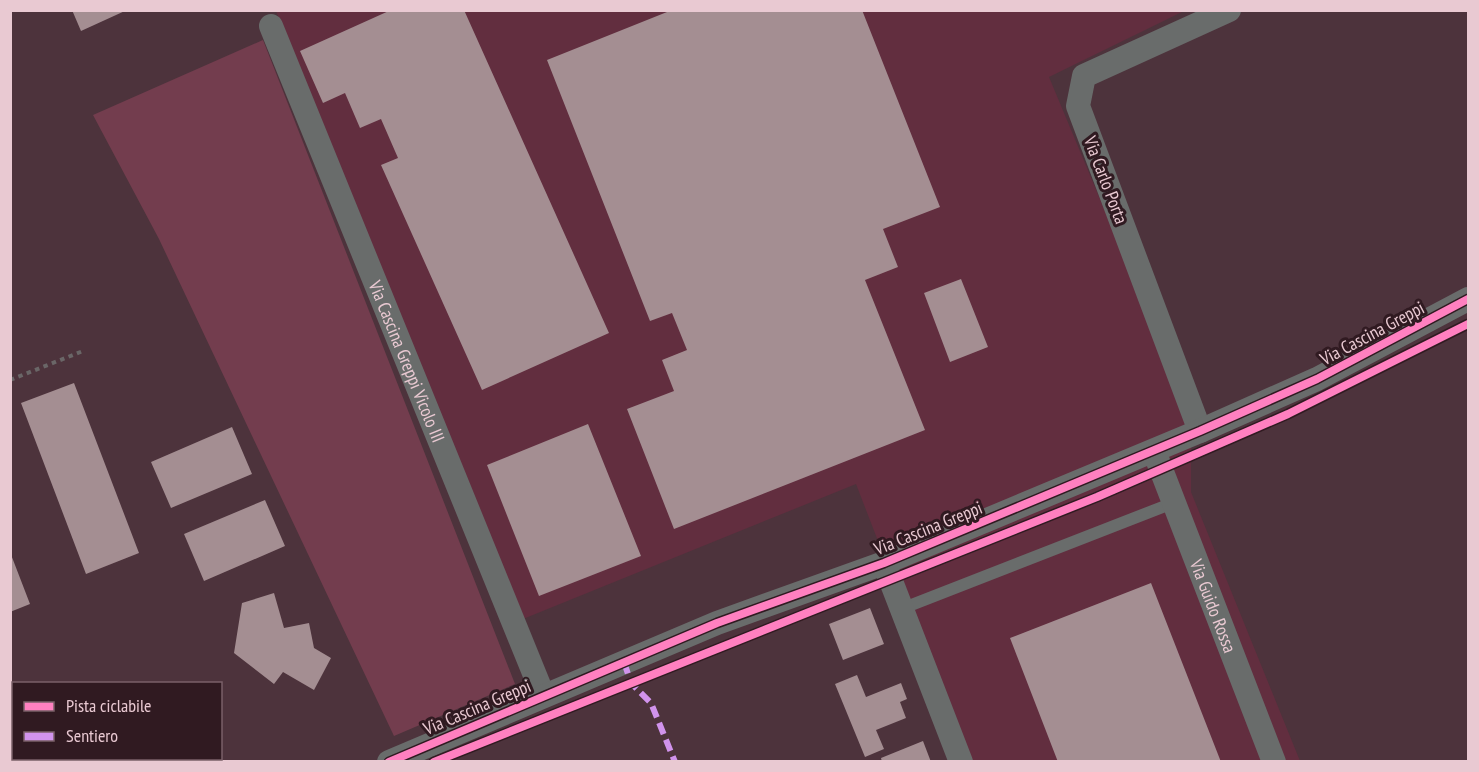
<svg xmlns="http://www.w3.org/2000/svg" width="1479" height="772" viewBox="0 0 1479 772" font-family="'PT Sans Narrow',sans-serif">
<rect width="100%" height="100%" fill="#4d333c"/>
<path fill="#622e3f" d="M276,11H1184L1049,77L1191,417V492L1300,761H963L856,484L523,619Z"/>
<path fill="#733d4e" d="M263,40L515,684L394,736L159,239L93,115Z"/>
<path fill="#a48e92" d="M72,10H127L81,31Z
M391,10H464L609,333L482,390L381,165L398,158L381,119L360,128L345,93L323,103L300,51Z
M672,10H862L940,207L883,229L898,267L865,280L925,430L674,529L627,409L674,391L662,360L687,350L672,313L650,321L547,60Z
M961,279L988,347L950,362L924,293Z
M74,383L139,553L86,574L21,403Z
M588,424L641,556L539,596L487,465Z
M232,427L252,474L171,508L151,462Z
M265,500L285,546L204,581L184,534Z
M10,552L30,604L10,612Z
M1151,583L1221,762H1058L1010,638Z
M274,593L284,628L309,623L314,648L331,658L314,690L283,672L274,684L234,653L242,603Z
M870,608L884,644L843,660L829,624Z
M857,675L866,697L901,683L907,699L900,702L906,718L876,730L884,749L865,757L835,684Z
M923,741L931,762H882L881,758Z"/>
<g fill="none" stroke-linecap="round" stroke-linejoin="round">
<path stroke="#6a6667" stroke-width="4" stroke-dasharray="4.5 4.5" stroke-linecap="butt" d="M10,380L83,351"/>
<path stroke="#696c6b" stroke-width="12" d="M901,609L1173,503"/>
<g stroke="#696c6b" stroke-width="24">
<path id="s1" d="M271,26L543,695"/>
<path d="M1200,431L1078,106L1084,76L1229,10"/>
<path id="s2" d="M1154,451L1274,762"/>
<path d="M884,563L961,762"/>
<path d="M389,762L717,623L884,563L1200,431L1317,379L1468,299"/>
</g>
<path stroke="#d193ec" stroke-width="6" stroke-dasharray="12 6" stroke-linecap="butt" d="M624,662L631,683L651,703L675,762"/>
<g stroke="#301a21" stroke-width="11">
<path id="cycleway" d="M389,762L717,623L884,563L1200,431L1317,379L1468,299
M434,762L1097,497L1288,414L1468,324"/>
</g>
<use href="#cycleway" stroke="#ff80c0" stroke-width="8"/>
</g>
<g text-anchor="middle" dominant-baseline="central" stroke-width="6" stroke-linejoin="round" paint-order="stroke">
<g font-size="18" fill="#e9c9d2" stroke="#301a21">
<text transform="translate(1106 180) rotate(69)">Via Carlo Porta</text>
<text transform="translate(1372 333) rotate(-28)">Via Cascina Greppi</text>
<text stroke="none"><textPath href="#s1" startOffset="362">Via Cascina Greppi Vicolo III</textPath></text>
<text transform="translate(928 528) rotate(-22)">Via Cascina Greppi</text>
<text stroke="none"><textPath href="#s2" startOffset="166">Via Guido Rossa</textPath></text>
<text transform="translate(477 707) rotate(-23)">Via Cascina Greppi</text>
</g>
</g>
<rect width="1479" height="772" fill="none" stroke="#e9c9d2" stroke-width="24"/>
<rect x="12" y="682" width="210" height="78" fill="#301a21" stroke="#7a6068" stroke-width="1.5"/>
<rect x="24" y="702" width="30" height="9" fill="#ff80c0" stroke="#7a6068" stroke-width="1.5"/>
<text x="66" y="712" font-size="18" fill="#e9c9d2">Pista ciclabile</text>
<rect x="24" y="732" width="30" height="9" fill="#d193ec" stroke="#7a6068" stroke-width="1.5"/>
<text x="66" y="742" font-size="18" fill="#e9c9d2">Sentiero</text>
</svg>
